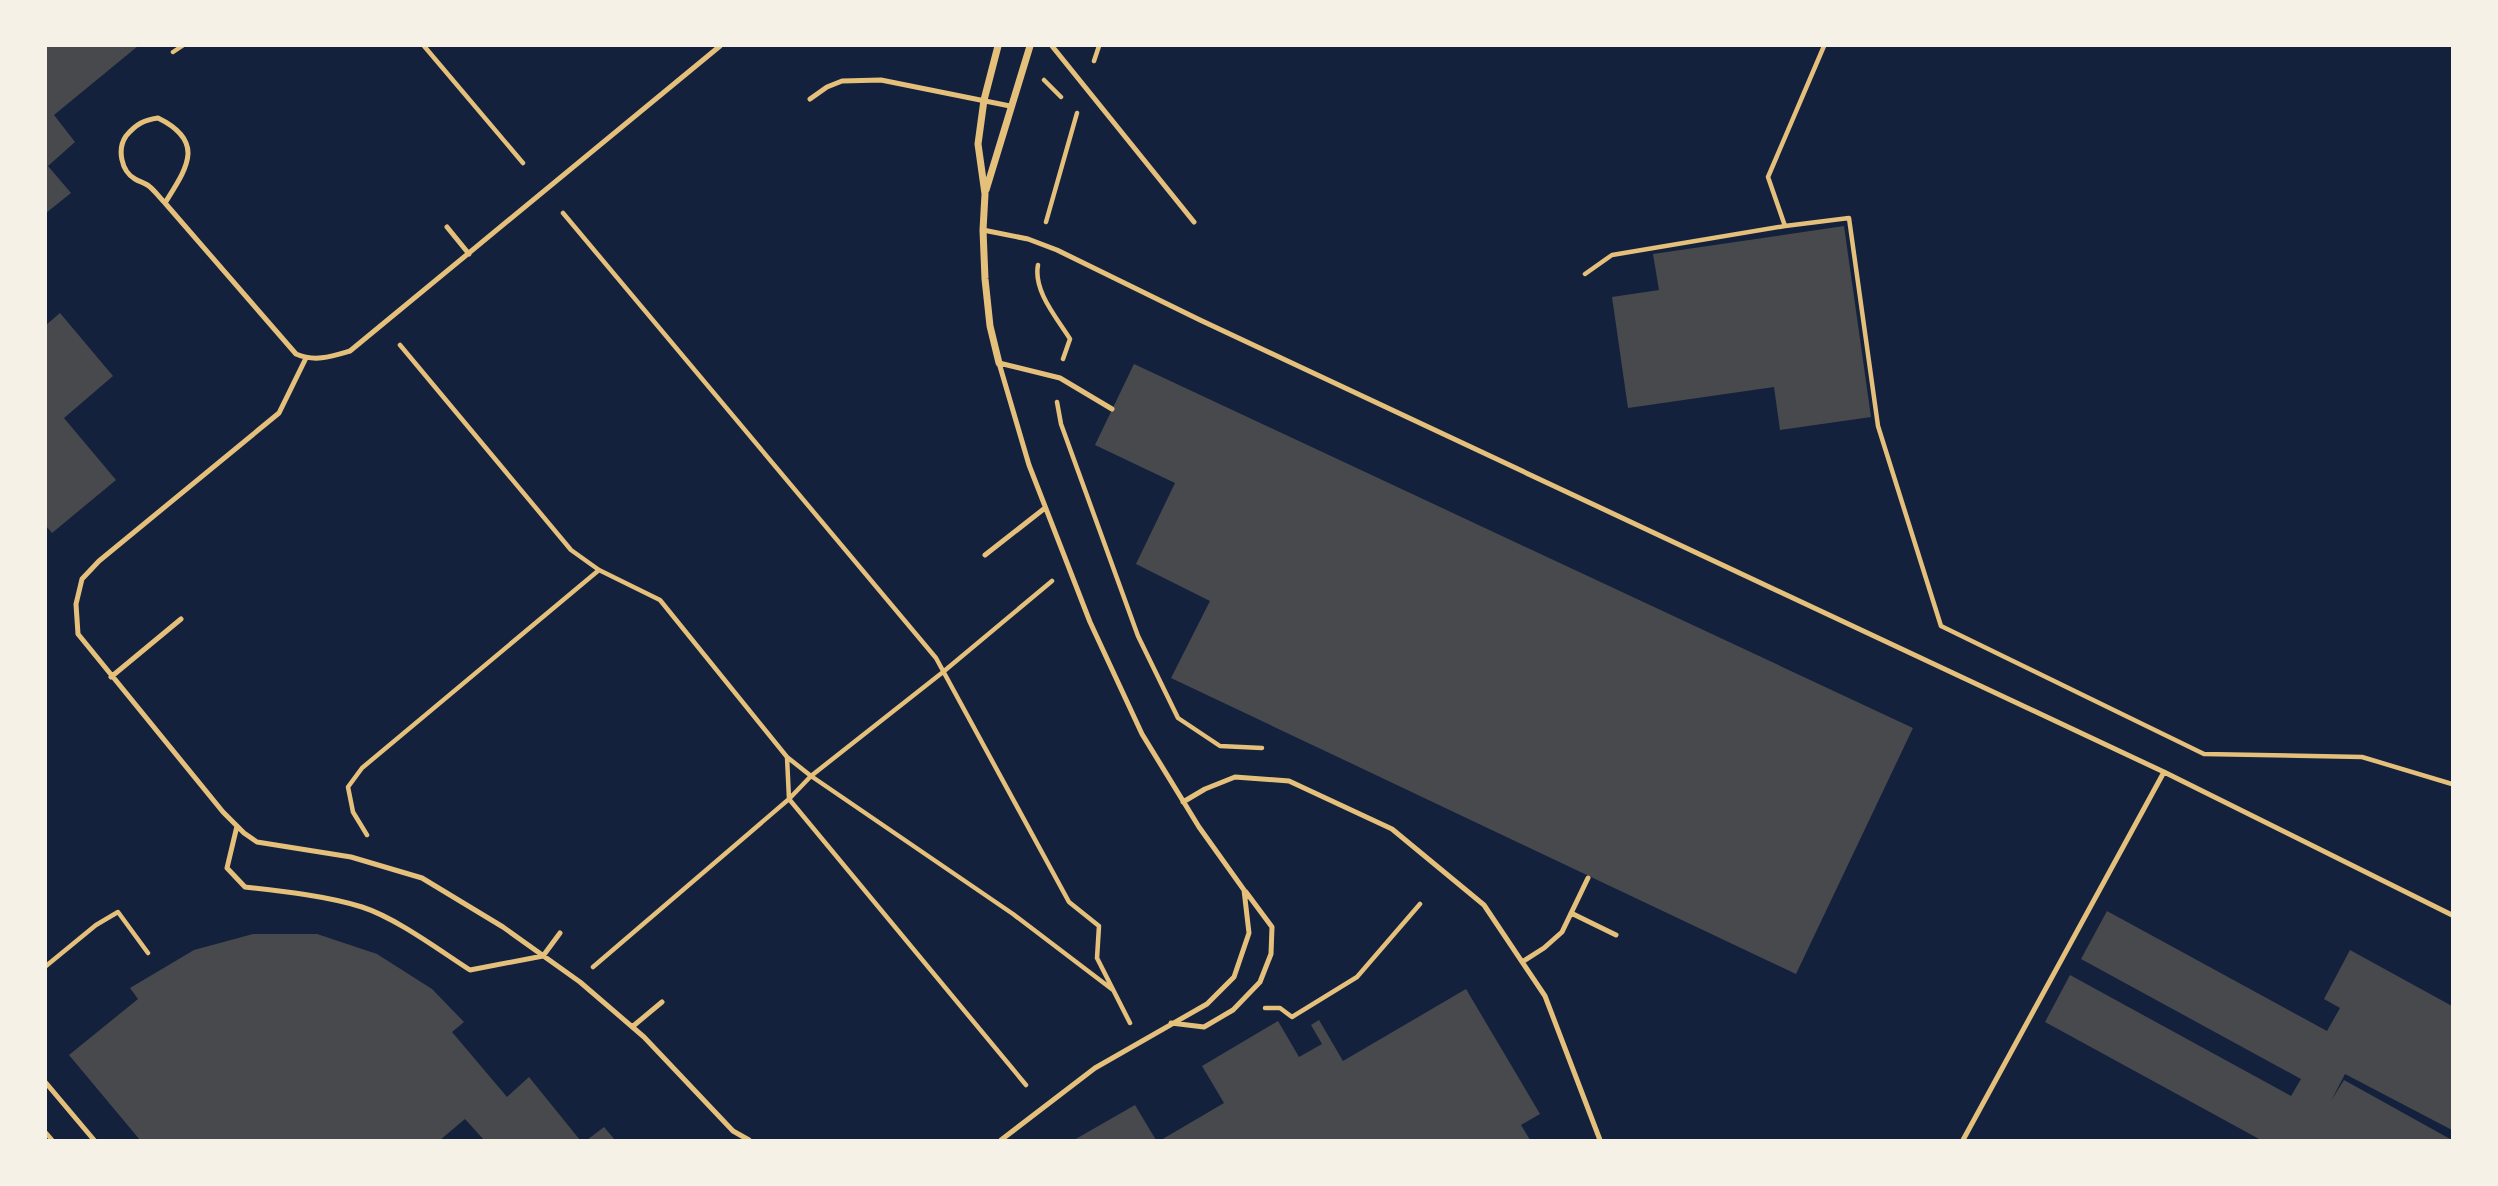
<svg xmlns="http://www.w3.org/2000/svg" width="2498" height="1186" viewBox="0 0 2498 1186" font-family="Karla,sans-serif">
<rect width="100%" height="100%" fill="#14213d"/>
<path fill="#48494c" d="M46,46H138L54,115L75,142L48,166L71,193L46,213Z
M1844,226L1871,417L1780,430L1774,387L1628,408L1612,297L1659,290L1653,254Z
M60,313L113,376L64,418L116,480L52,533L46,526V325Z
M1134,364L1913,728L1796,974L1171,678L1210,601L1136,564L1175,483L1095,445Z
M2107,911L2327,1031L2340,1008L2324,999L2350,950L2452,1006V1130L2345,1074L2331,1101L2344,1080L2452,1140H2261L2045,1022L2070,975L2291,1096L2301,1079L2081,959Z
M253,934H317L377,954L432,989L464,1022L452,1032L507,1097L529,1077L580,1140H484L465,1119L440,1140H140L69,1055L138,999L130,988L194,950Z
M1466,989L1540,1114L1521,1125L1530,1140H1161L1224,1103L1202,1066L1278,1021L1299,1057L1322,1044L1311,1025L1319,1020L1343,1061Z
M1135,1105L1156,1140H1074Z
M604,1127L615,1140H587Z"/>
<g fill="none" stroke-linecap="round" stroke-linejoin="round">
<path stroke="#e5c07b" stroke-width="4.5" d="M424,46L523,163
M1824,46L1768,177L1785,226L1849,218L1878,426L1941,626L2204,754L2362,757L2452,784
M173,52L182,46
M1094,61L1099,46
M1044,80L1061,97
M563,213L936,658L1069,902L1099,926L1097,958L1130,1023
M1046,222L1077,113
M1038,265C1033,291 1057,318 1070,339L1063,359
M1585,274L1612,255L1785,226
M400,345L571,550L599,570L660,600L787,757L789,799L1026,1085
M1057,402L1061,424L1138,636L1178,718L1220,746L1262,748
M787,757L811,776L1013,914L1113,990
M367,835L353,812L348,787L362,768L599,570
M46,966L96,925L118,912L148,953
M593,967L789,799L811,776L943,672L1052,581
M1265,1008H1280L1292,1017L1357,977L1420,904
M46,1133L52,1140"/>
<path stroke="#e5c07b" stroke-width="5" d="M1052,46L1194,222
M810,99L827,87L842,81L881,80L1010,106
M158,118C207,142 186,169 165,203C160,198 155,191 150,187C146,183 140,182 135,179C121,171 117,149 126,136C136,124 144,120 158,118Z
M165,203L296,354C315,362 330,357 350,351L720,46
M447,227L469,254
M983,230L1028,239L1057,250L1200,320L2164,772L2452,915
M306,358L279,413L99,561L82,579L76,604L78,634L223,812L244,833L257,842L351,857L422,878L503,927L580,982L644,1037L733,1131L749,1140
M999,363L1029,465L1090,622L1142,734L1199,827L1244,890L1249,933L1234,977L1207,1004L1095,1068L1001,1140
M999,363L1060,378L1112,409
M985,555L1045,508
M111,677L181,619
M1183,802L1205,789L1235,777L1289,781L1392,829L1484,905L1545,996L1600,1140
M237,826L227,868L245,887C281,891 327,896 362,907C396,918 439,950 470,970L543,956L560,933
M1571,913L1616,935
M1522,962L1544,948L1562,932L1588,878
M1171,1023L1204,1027L1233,1010L1260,982L1271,954L1272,927L1246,892
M632,1027L662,1002
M46,1083L94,1140
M1963,1140L2164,772"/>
<path stroke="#e5c07b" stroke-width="7" d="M998,46L984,100L978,144L985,194L983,230L985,279L990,326L999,363
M986,190L1030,46"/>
</g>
<rect width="2498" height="1186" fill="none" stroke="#f6f1e7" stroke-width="94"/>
</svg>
